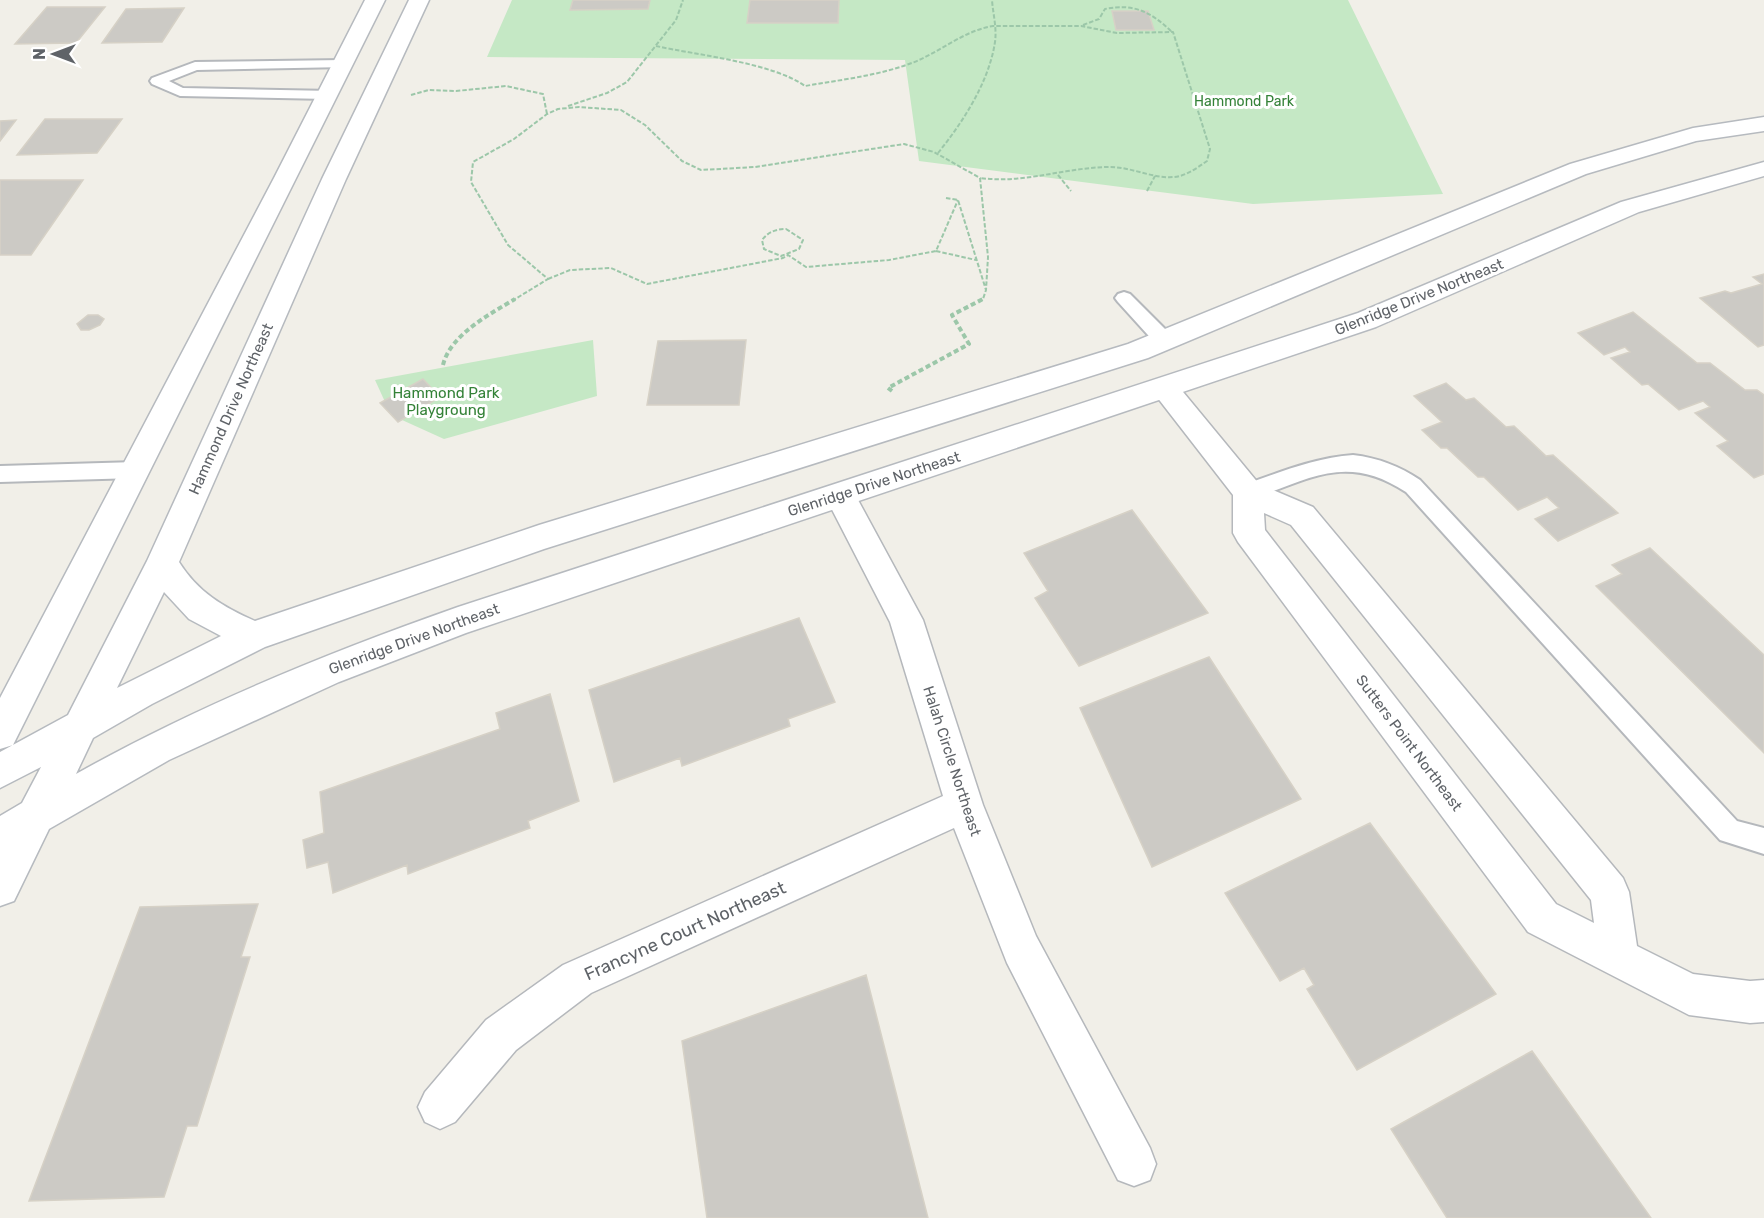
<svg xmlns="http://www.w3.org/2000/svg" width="1764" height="1218" viewBox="0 0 1764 1218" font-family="Rubik,sans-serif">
<rect width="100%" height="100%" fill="#f1efe8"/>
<path fill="#c5e8c5" d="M512,0H1348L1443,194L1253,204L919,161L905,60L487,57Z
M593,340L597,396L444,439L391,415L375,380Z"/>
<path fill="#cccac5" stroke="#d6d1c6" stroke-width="1.5" d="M573,0H650L648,9L570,10Z
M750,0H839L838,23H747Z
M47,7H105L76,43L15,44Z
M184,8L162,42L102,43L126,9Z
M1112,11H1148L1154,30H1116Z
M45,119H122L97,153L17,155Z
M16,120L0,141V121Z
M0,180H83L31,255H0Z
M1764,274V345L1758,347L1700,298L1725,291L1731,293L1762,284L1753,277Z
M1633,312L1697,363H1710L1745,390H1757L1764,395V474L1754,478L1717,446L1728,441L1695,413L1710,407L1703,401L1679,410L1648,384L1642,385L1611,358L1630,352L1625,347L1604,355L1578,333Z
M88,315H98L104,319L100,325L89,330H81L77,324Z
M746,340L739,405H647L658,341Z
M423,379L440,397L398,422L380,403Z
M1446,383L1466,400L1474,398L1506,427L1514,426L1546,456L1553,455L1618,513L1558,541L1535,519L1559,508L1547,497L1518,510L1484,477H1478L1447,448H1441L1422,430L1442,422L1414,396Z
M1132,510L1208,613L1079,666L1035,598L1048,591L1024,553Z
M1650,548L1764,655V753L1596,586L1622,574L1612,565Z
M799,618L835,702L788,719L790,726L682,766L680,758L614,782L589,690Z
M1209,657L1301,799L1152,867L1080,708Z
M550,694L579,801L528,821L530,828L408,874L407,865L333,893L328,862L307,868L303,840L324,833L320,792L500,729L496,713Z
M1370,823L1496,994L1357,1070L1307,989L1314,985L1304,968L1280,981L1225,893Z
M258,904L241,957H250L197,1126H187L164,1197L29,1201L140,907Z
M866,975L928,1218H707L682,1041Z
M1532,1051L1651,1218H1447L1391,1129Z"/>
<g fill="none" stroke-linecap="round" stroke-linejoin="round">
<g stroke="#b5b8bc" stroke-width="4">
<path id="lane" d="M343,60L348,61L350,64L348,67L197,70L169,81L183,88L333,91L336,94L328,99L180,96L152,84L150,81L152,78L195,62Z
M1124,292L1130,294L1171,335L1173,340L1171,345L1164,347L1157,345L1118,302L1115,298L1118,294Z
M1353,455C1379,458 1399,466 1420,480L1737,821L1764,828V854L1720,840L1406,492C1345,452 1309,480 1248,500L1241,498L1238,492L1241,486C1278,473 1313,458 1353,455Z
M136,462L143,464L146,470L143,476L136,478L0,482V466Z"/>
</g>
<g stroke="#b5b8bc" stroke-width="3">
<path id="street" d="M1164,378L1174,381L1259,484L1313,507L1623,878L1629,892L1637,946L1693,974L1750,981L1764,980V1022L1750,1023L1689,1015L1528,932L1238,542L1233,533V495L1150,388L1154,381ZM1264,513L1291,525L1591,900L1594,923L1556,904L1265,530Z
M840,484L851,487L923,620L983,805L1036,936L1150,1148L1156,1164L1150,1180L1134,1186L1118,1180L1007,963L954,828L591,993L516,1050L455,1122L440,1129L425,1122L418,1107L425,1092L486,1020L563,965L943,796L890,622L825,496L829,487Z"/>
</g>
<g stroke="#b6babf" stroke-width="3">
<path id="secondary" d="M365,0H385L13,745L0,749V698L274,178Z
M409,0H429L346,179L179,562C198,592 223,607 255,621L539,525L1128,344L1570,164L1693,128L1764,117V131L1696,141L1586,174L1148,358L544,549L265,647L152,704L93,738L76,774C197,706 327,653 458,607L1358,313L1621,202L1764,162V176L1639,212L1376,327L466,633L339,682L169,760L49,829L14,901L0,906V816L22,803L41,767L0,788V752L68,715L147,561L322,179ZM164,592L189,619L221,636L117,688Z"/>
</g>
<path stroke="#9cc7a9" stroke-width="2" stroke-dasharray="4.5 2" stroke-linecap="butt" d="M1083,25L1099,19L1105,9C1134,3 1151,12 1172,32
M656,46C697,55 773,63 805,86C839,80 876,76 909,64C938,54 962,31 993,26H1081L1117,33L1173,32L1210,149L1207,161C1197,168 1186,176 1174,177C1153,179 1132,167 1110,167C1066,167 1025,184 980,178
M411,95L429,90L456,91L506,86L543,94L547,114
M568,106L607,93L627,82L676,20L683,0
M938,153C963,122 989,82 995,42C997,28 993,14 992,0
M1058,175L1071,191
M1147,191L1155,176
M946,198L958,200L986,290L983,299L980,301
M786,229L803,240L799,249L781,256L764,249L762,240C768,232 776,229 786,229Z
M936,251L976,260
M548,279L570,270L611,268L647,284L783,258L788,255L806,267L889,260L936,251L958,200
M512,301L548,279L508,245L471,182L473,162L514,139L547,114L558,109L579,107L621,110L645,125L682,161L701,170L755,167L904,144L934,152L980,178L988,257L986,290"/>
<path stroke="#9cc7a9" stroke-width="4" stroke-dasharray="5 3" stroke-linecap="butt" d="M443,365C450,335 490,314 515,299
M892,391L888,388L969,344L952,315L983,299"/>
<use href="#lane" fill="#fff" fill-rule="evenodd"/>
<use href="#street" fill="#fff" fill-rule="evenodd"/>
<use href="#secondary" fill="#fff" fill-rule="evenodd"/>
</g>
<g text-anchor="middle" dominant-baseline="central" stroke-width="6" stroke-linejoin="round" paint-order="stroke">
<g font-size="14" fill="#348238" stroke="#fff">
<text x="1244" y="101">Hammond Park</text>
</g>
<g font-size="15" fill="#5f6368" stroke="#fff">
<text transform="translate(1419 297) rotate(-22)">Glenridge Drive Northeast</text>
<text transform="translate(231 409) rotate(-66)">Hammond Drive Northeast</text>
<text transform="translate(874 484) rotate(-18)">Glenridge Drive Northeast</text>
<text transform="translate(414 639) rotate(-20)">Glenridge Drive Northeast</text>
<text transform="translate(1409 743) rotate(53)">Sutters Point Northeast</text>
<text transform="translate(952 761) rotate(72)">Halah Circle Northeast</text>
</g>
<g font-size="15" fill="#348238" stroke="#fff">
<text x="446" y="393">Hammond Park<tspan x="446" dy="17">Playgroung</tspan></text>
</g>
<g font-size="18" fill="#5f6368" stroke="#fff">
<text transform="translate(685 931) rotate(-24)">Francyne Court Northeast</text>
</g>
</g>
<g transform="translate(54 54) rotate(270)" stroke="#ffffff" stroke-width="4.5" paint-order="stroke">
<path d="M0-4.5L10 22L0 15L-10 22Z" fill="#5f6368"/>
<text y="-9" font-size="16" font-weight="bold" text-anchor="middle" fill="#5f6368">N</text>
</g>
</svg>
